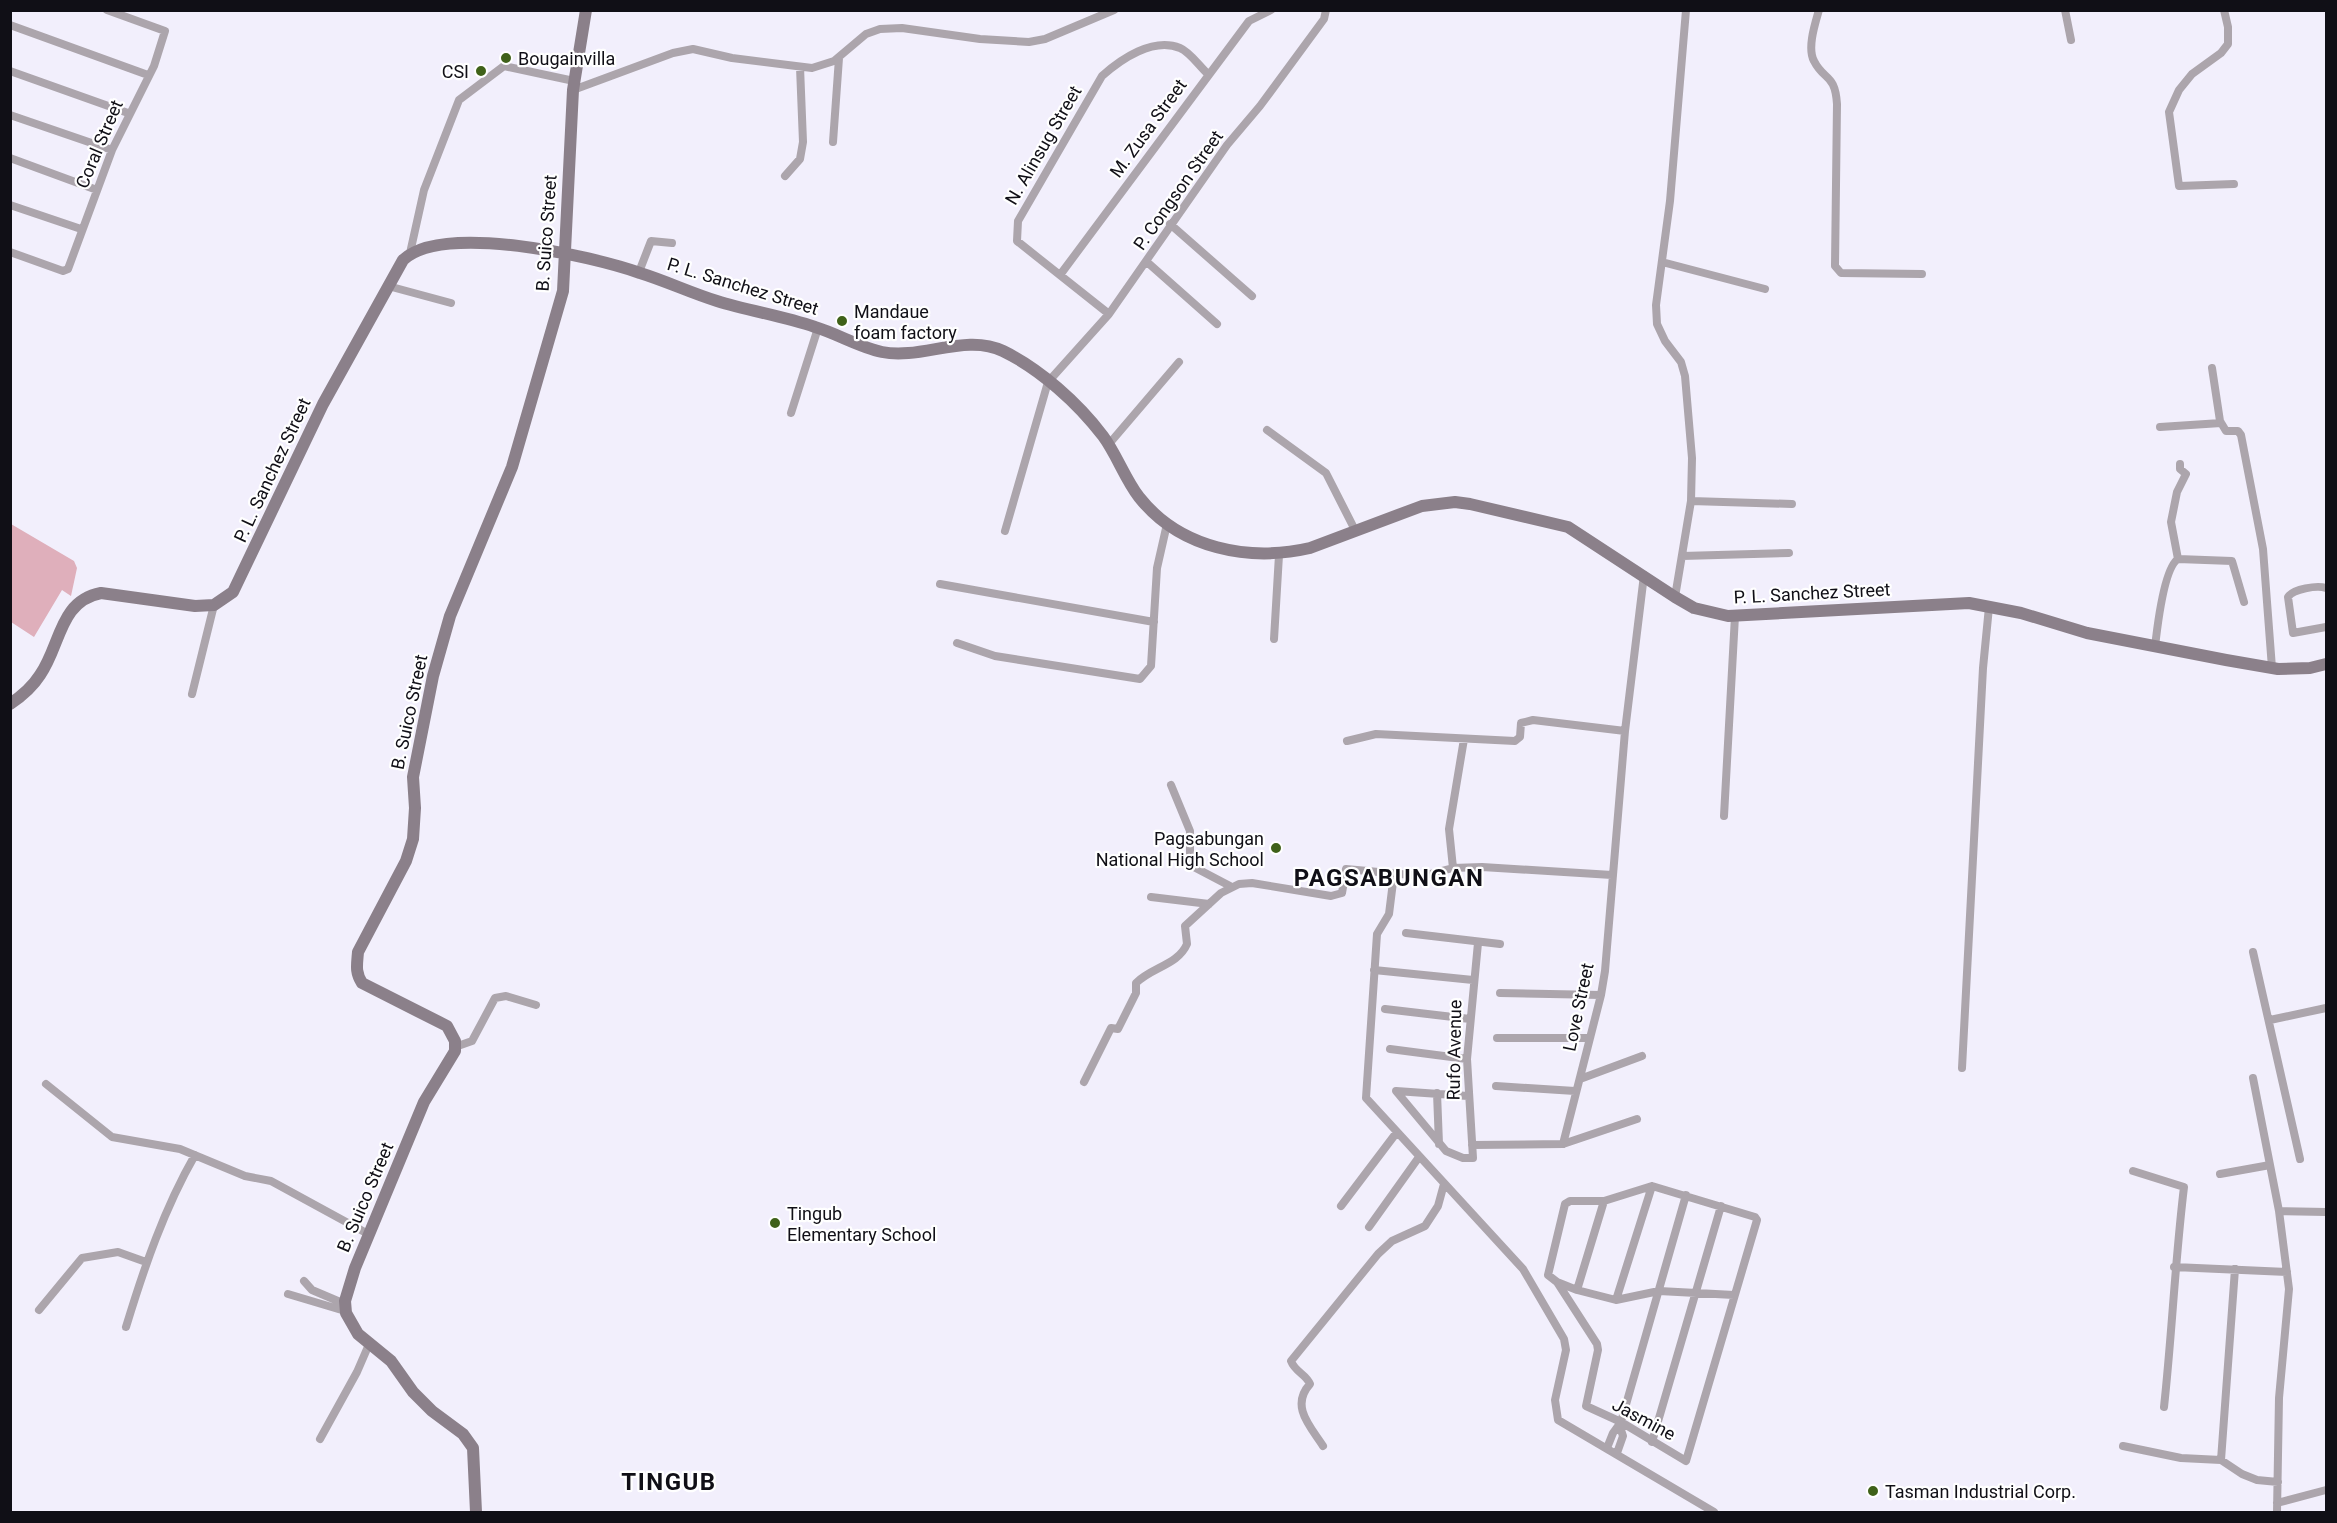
<svg xmlns="http://www.w3.org/2000/svg" width="2337" height="1523" viewBox="0 0 2337 1523" font-family="Roboto,sans-serif">
<rect width="100%" height="100%" fill="#f2effc"/>
<path fill="#dfafbb" d="M11,524L74,561L77,568L71,596L62,590L34,637L11,622Z"/>
<g fill="none" stroke-linecap="round" stroke-linejoin="round">
<path stroke="#aca5ac" stroke-width="8" d="M1819,10C1815,24 1807,48 1814,61C1824,81 1835,73 1837,104L1835,266L1841,273L1922,274
M2065,10L2071,40
M2224,10L2228,27V44L2221,53L2192,74L2179,90L2169,112L2179,186L2234,184
M10,25L148,75
M10,71L128,113
M573,90L673,53L693,49L732,58L812,68L834,61L866,34L880,29L902,28L980,39L1029,42L1045,39L1114,10
M10,115L112,150
M833,142L839,58
M10,158L97,190
M785,176L800,159L803,142L800,67
M10,205L81,229
M1170,224L1252,296
M10,252L63,271L68,269L112,150L154,66L165,31L107,10
M410,253L424,190L459,100L504,66L574,81
M1147,262L1217,324
M1662,262L1765,289
M639,272L651,241L672,243
M1060,275L1249,21L1271,10
M388,286L451,303
M1109,314L1017,241L1018,221L1102,76C1121,59 1153,37 1180,48C1190,52 1200,67 1208,74
M2212,368L2220,421L2226,431H2238L2241,435L2263,549L2272,668
M791,413L818,328
M2160,427L2221,423
M1267,430L1326,473L1356,532
M1109,444L1179,362
M1691,501L1792,504
M1005,531L1048,382L1109,314L1227,145L1260,106L1324,19L1326,10
M1682,556L1789,553
M2178,559L2171,522L2177,492L2186,474L2180,469V464
M940,584L1154,622
M2326,588C2317,585 2293,589 2288,597L2293,633L2326,627
M1675,597L1691,501L1692,458L1685,376L1681,362L1665,341L1657,324L1656,305L1670,201L1686,10
M1274,639L1279,555
M957,643L995,656L1140,679L1151,666L1157,568L1167,524
M2155,647C2157,629 2164,568 2178,559L2232,561L2244,602
M192,694L214,605
M1347,741L1376,734L1515,741L1520,737L1521,723L1533,720L1625,731
M1171,785L1190,831V865L1230,886
M1724,816L1735,616
M1453,868L1449,829L1464,739
M1394,874L1389,914L1377,934L1366,1098L1523,1269L1564,1339L1566,1350L1555,1400L1558,1420L1714,1512
M1151,897L1209,904
M1406,933L1500,944
M2253,952L2300,1159
M1374,970L1473,980
M1500,993L1601,995
M1385,1009L1470,1019
M2270,1020L2326,1008
M1497,1038H1590
M455,1047L472,1041L495,998L506,996L536,1005
M1390,1049L1467,1059
M1962,1068L1983,668L1989,607
M2253,1078L2279,1211L2289,1289L2279,1398L2277,1512
M1580,1079L1642,1056
M1084,1082L1111,1028L1118,1029L1136,993V983C1152,967 1178,965 1187,944L1185,926L1221,893L1239,884L1252,883L1331,896L1342,893L1346,869L1422,876L1453,868L1482,867L1612,875
M46,1084L112,1137L180,1149L245,1176L271,1181L370,1235
M1496,1086L1575,1091
M1437,1093L1439,1144
M1468,1096L1396,1091L1446,1151L1463,1158H1473L1467,1059L1478,943
M1563,1144L1601,995L1605,971L1625,731L1644,575
M1472,1145L1563,1144L1637,1119
M2133,1171L2184,1187C2175,1261 2172,1334 2164,1407
M2220,1174L2270,1165
M1341,1206L1397,1132
M2279,1211L2326,1212
M1369,1227L1419,1157
M2174,1267L2287,1272
M304,1281L312,1290L345,1304
M1557,1282L1597,1344L1598,1350L1586,1406L1621,1422L1686,1461L1757,1220L1755,1217L1652,1186L1604,1201H1570L1565,1204L1548,1275L1557,1282L1577,1290L1616,1300L1659,1291L1734,1295
M1577,1290L1604,1201
M288,1294L345,1311
M1616,1300L1652,1186
M39,1310L82,1258L118,1252L146,1262
M126,1327C144,1268 164,1209 195,1155
M320,1439L357,1372L370,1342
M1652,1442L1721,1206
M1323,1446C1310,1426 1290,1406 1310,1384C1306,1374 1295,1372 1291,1361L1378,1254L1392,1241L1425,1226L1438,1206L1444,1184
M2123,1446L2181,1458L2221,1460L2242,1474L2257,1480L2278,1482
M1607,1448L1613,1433L1621,1422L1686,1195
M1617,1453L1623,1436L1620,1427
M2221,1460L2235,1269
M2277,1503L2326,1490"/>
<path stroke="#8b808a" stroke-width="12" d="M10,704C22,696 33,686 40,675C61,645 59,601 101,593L195,606L214,605L233,592L323,404L403,260C442,222 592,256 640,273C666,281 691,293 717,301C749,311 783,316 815,327C838,334 859,347 882,352C921,360 966,333 1003,351C1040,369 1078,403 1103,436C1117,455 1125,479 1139,497C1180,549 1249,562 1310,548L1422,506L1455,502L1470,504L1568,527L1675,597L1694,608L1728,616L1969,603L2021,613L2087,633L2226,660L2278,669L2310,668L2326,664
M476,1512L473,1448L463,1434L432,1411L413,1392L391,1361L358,1334L346,1313L345,1301L355,1268L424,1102L455,1051V1041L447,1026L362,983C355,972 357,965 358,952L406,861L413,839L415,808L413,777L433,676L450,616L512,467L563,291L573,90L586,10"/>
</g>
<g fill="#3f6119" stroke="#fff" stroke-width="2">
<circle cx="506" cy="58" r="6"/>
<circle cx="481" cy="71" r="6"/>
<circle cx="842" cy="321" r="6"/>
<circle cx="1276" cy="848" r="6"/>
<circle cx="775" cy="1223" r="6"/>
<circle cx="1873" cy="1491" r="6"/>
</g>
<g text-anchor="middle" dominant-baseline="central" stroke-width="4.5" stroke-linejoin="round" paint-order="stroke">
<g font-size="18" fill="#100f16" stroke="#fff" text-anchor="start">
<text x="518" y="58">Bougainvilla</text>
<text x="469" y="71" text-anchor="end">CSI</text>
<text x="854" y="311">Mandaue<tspan x="854" dy="21">foam factory</tspan></text>
<text x="1264" y="838" text-anchor="end">Pagsabungan<tspan x="1264" dy="21">National High School</tspan></text>
<text x="787" y="1213">Tingub<tspan x="787" dy="21">Elementary School</tspan></text>
<text x="1885" y="1491">Tasman Industrial Corp.</text>
</g>
<g font-size="18" fill="#100f16" stroke="#fff">
<text transform="translate(1148 128) rotate(-54)">M. Zusa Street</text>
<text transform="translate(99 144) rotate(-67)">Coral Street</text>
<text transform="translate(1043 145) rotate(-60)">N. Alinsug Street</text>
<text transform="translate(1178 190) rotate(-55)">P. Congson Street</text>
<text transform="translate(546 233) rotate(-86)">B. Suico Street</text>
<text transform="translate(743 286) rotate(17)">P. L. Sanchez Street</text>
<text transform="translate(272 470) rotate(-65)">P. L. Sanchez Street</text>
<text transform="translate(1812 593) rotate(-3)">P. L. Sanchez Street</text>
<text transform="translate(409 712) rotate(-78)">B. Suico Street</text>
<text transform="translate(1578 1007) rotate(-78)">Love Street</text>
<text transform="translate(1454 1050) rotate(-89)">Rufo Avenue</text>
<text transform="translate(365 1197) rotate(-67)">B. Suico Street</text>
<text transform="translate(1644 1419) rotate(28)">Jasmine</text>
</g>
<g font-size="24" font-weight="bold" letter-spacing="1.5" fill="#100f16" stroke="#fff">
<text x="1389" y="878">PAGSABUNGAN</text>
<text x="669" y="1482">TINGUB</text>
</g>
</g>
<rect width="2337" height="1523" fill="none" stroke="#100f16" stroke-width="24"/>
</svg>
